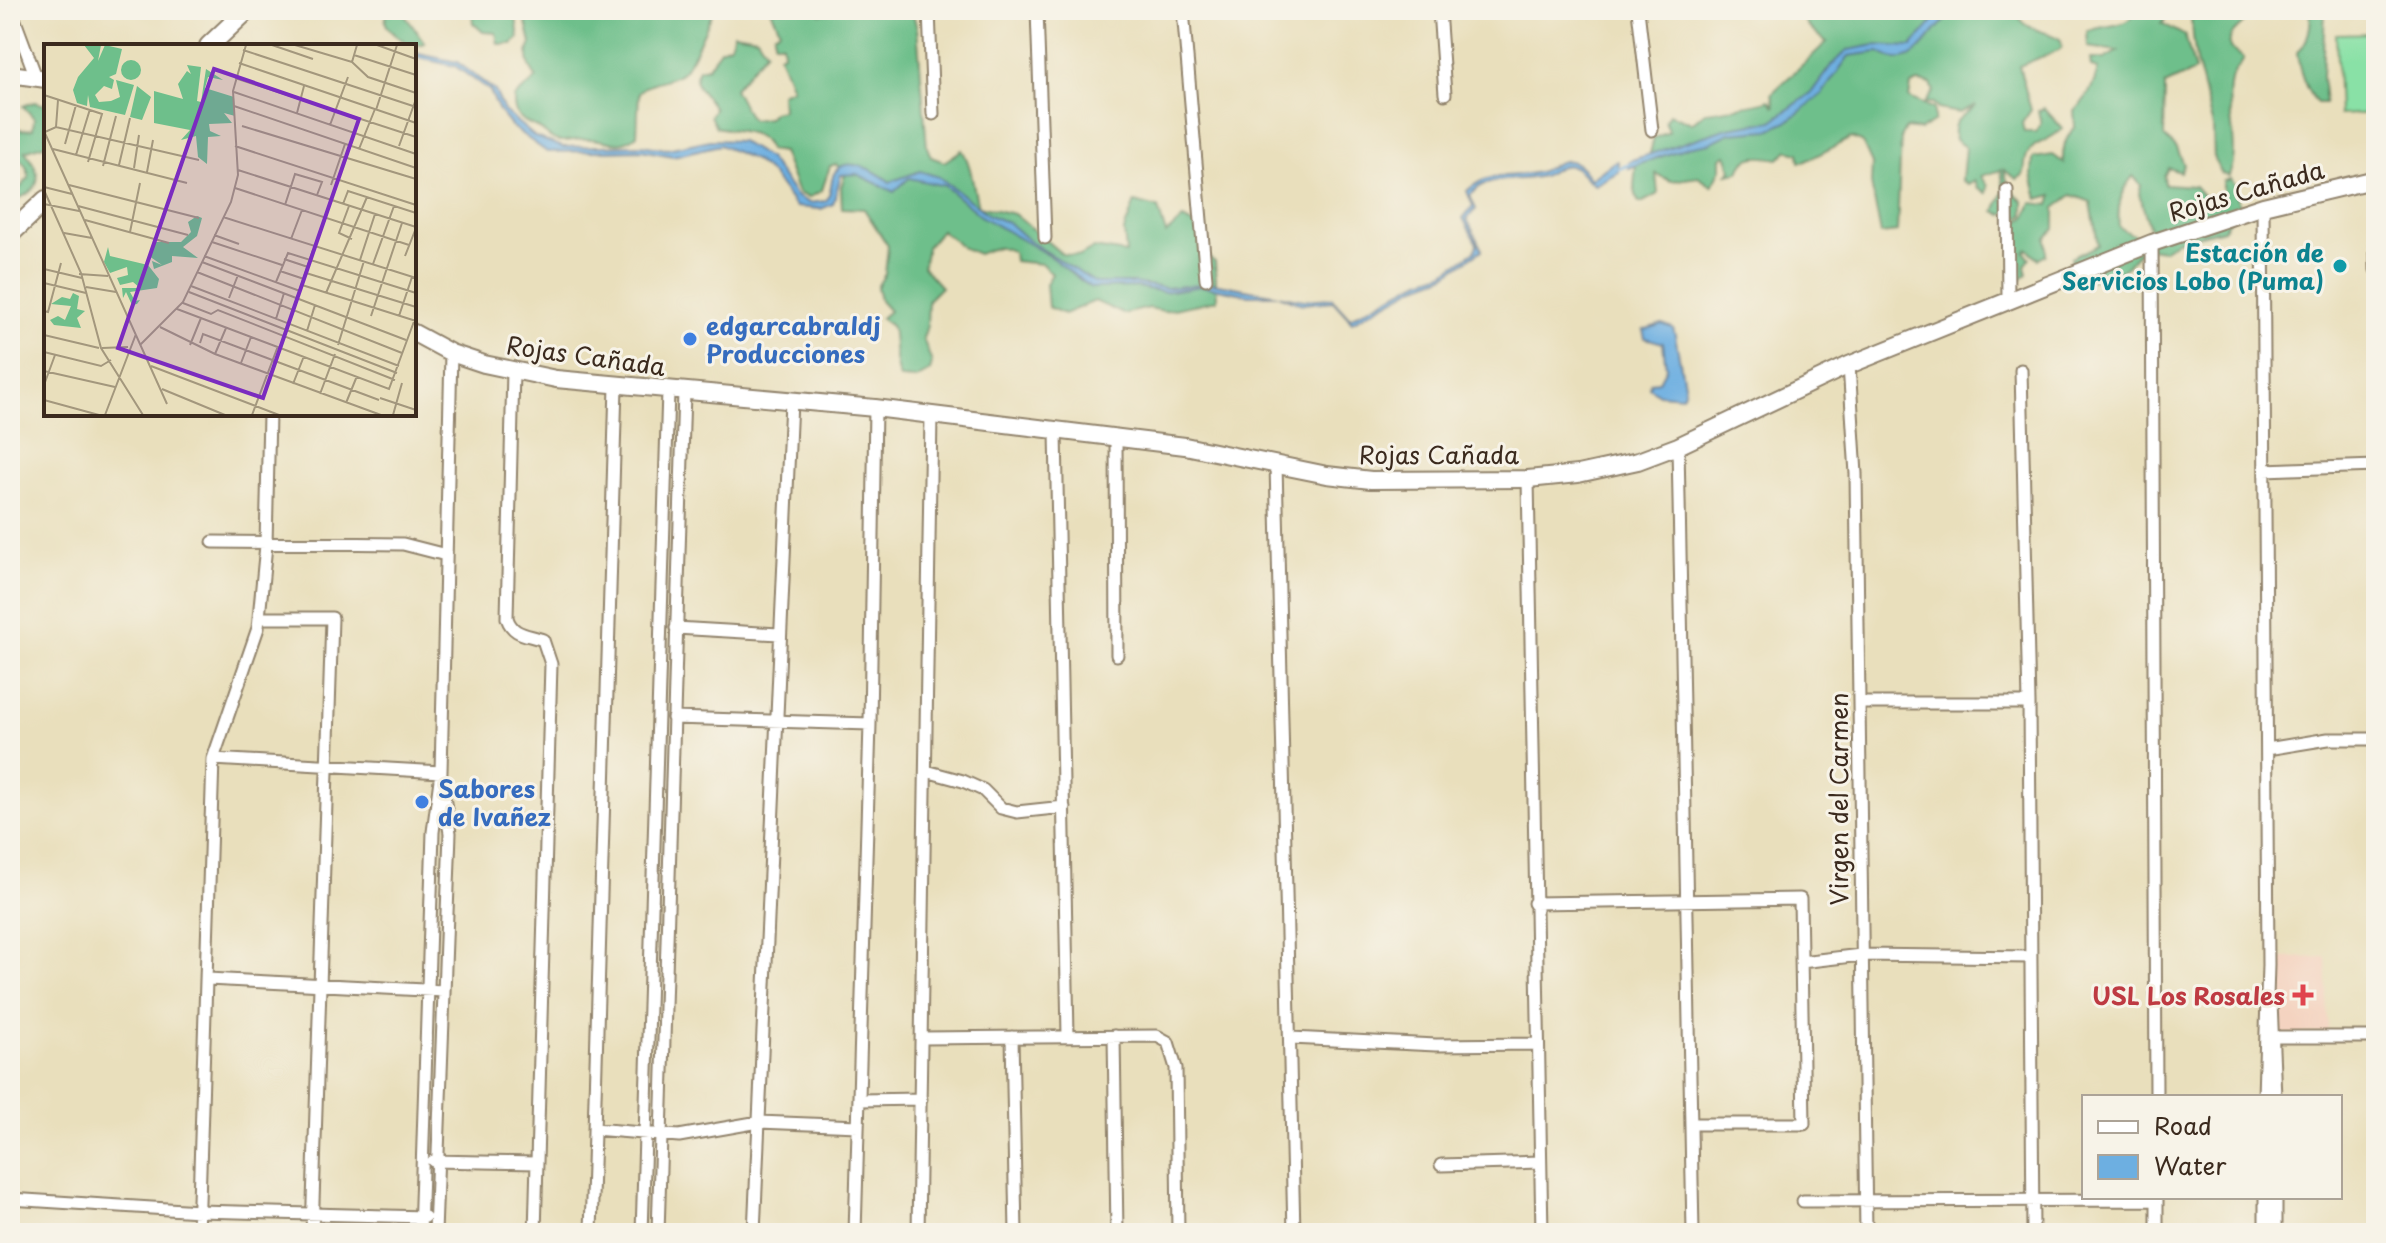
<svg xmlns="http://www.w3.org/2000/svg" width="2386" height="1243" viewBox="0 0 2386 1243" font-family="'Playpen Sans',sans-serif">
<rect width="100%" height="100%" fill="#f7f3e8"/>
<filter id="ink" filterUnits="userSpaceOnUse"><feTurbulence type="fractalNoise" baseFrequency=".0125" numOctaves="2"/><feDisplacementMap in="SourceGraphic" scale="16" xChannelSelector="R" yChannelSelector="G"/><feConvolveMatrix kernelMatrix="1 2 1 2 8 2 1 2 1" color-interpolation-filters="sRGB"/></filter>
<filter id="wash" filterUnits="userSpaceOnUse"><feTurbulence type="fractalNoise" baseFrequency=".006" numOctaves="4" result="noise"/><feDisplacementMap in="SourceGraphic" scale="32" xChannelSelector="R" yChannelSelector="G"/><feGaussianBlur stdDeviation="1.8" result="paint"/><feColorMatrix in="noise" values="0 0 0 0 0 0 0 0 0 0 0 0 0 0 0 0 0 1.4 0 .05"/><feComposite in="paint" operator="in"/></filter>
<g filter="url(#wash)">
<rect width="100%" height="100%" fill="#e9dfbc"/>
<path fill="#f4d3c0" d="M2326,957L2328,1033L2281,1034L2278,958Z"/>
<path fill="#89e1a6" stroke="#628662" stroke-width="2" d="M2376,33V113L2339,115L2336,34Z"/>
<path fill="#6ebf8b" stroke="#547454" stroke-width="2" fill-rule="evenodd" d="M388,10H401L425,43C412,49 389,35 385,21Z
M472,10H515L519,38L512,44H498L496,33L483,32L473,23Z
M523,10H711L712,14C706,27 690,68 679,74C666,82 651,80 639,92L637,135C620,149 609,140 590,139C580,138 569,142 559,141C550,140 546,132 538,128C522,120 513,119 514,98L537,78C529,69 525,55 531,43Z
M771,10H817L821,14L845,10H912L917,28L927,147L931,157L944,162L962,150C972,165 973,188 978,206L1014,214L1062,254L1080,256L1094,248L1126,253L1124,231L1135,202L1158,208L1166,234L1183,219L1203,230L1206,256L1215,262L1217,300L1164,311L1149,308L1123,314L1095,301L1064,314L1048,307L1046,284L1052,274L1042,264L1014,261L1013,252C999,244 992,249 978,254L963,248L941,230L927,247L923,267L941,287L928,300L927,326L923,338L932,363L930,371L916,379L900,378C892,364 895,330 891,326C888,323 884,322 881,318L889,311L880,301L877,287L885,274L888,246L864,209L842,208L841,187L845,175L836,164L830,166L822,190L809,198L798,193L782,152L769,150C761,128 735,132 716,127L710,116L714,109C708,94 688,87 699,69L708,67L720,49L730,45L734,33L757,37L766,51L734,89L751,120L768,118L773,112L782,110L781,93L792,88L779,55L783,53L782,43H774V34L780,30Z
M1799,10H2016C2023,32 2044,29 2060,39L2062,47L2059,50L2019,66L2031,110L2022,123L2024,132H2036L2041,123L2038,111L2044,108L2062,128C2053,141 2034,140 2027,155C2024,161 2026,169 2023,175L2017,179L2004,170L2009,187L2024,202V215L2019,218L2012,209L2003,215L1995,211L2004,191L2001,170L1981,176L1988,186L1987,193L1977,187L1975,181L1968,185L1962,180L1965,147L1955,140C1949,118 1965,117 1976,105L1959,113L1938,109L1933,103H1925L1934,91L1931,84L1918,82L1911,85L1909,98L1934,109V121L1920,130L1906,128L1901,135L1897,232L1881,234L1871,184L1872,164L1862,142L1851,138L1804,162H1800L1799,153L1788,150L1779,159C1762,156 1744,153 1739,172L1728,174L1732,170L1726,155L1721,158V169L1712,186L1698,177L1671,181L1656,174L1658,194L1641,203L1638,201L1634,187L1636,165L1648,161L1654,138L1669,132L1665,121L1669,114L1692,123L1705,112C1709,112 1764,103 1769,100L1775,107L1772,93L1827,42C1812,32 1806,26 1799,10Z
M2131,10H2173L2162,23L2185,36L2195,71L2165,85L2164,137L2177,148L2184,165L2180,172L2168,168L2164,176L2165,184L2195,186L2212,206L2223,194V181L2231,179L2236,186L2239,207L2223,229L2177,241L2163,250L2143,247L2124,269L2078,285L2071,258L2098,245L2091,202L2072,195L2055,208V229L2046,238V255L2039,259L2028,249L2025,252L2030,258L2025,266L2027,274L2020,280L2015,274L2019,245L2016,223L2026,217L2032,203L2050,205L2053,195L2038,199L2032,175L2033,158L2053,155L2064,163C2061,151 2066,136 2075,127L2074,110C2086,102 2095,83 2098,69L2091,67L2090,59H2104L2118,51L2088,47L2087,31C2103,25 2118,28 2132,18ZM2133,176L2141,185L2139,194L2151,232L2137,237L2119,227C2117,207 2120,193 2133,176Z
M2190,10L2246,12L2245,21C2236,32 2228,32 2230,48L2244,58C2241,67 2233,71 2231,80C2224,112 2242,145 2229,176L2222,174L2214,160L2213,127L2196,61Z
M2309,10H2325L2322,76L2325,103H2317C2306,93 2298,67 2297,52C2308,44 2313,23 2309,10Z
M34,102L46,105V144L25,151C39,169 46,186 20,198L15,193L29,178C28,166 22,158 10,154V124L22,130L33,129L34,118L23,106Z"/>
<path fill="#6dafe1" stroke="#546c80" stroke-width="2" d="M1942,10H1951C1948,19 1942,23 1936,30C1920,49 1908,71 1879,52L1849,56L1822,94L1787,122L1769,130L1730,133L1710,143L1688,147L1629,168V161L1728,128L1772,121L1811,93L1830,67L1848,50L1875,45L1912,47Z
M414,53L457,62L495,91L504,111L535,137L563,147L641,145L667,149L710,140L740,141L769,159L796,196L809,203L826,201C832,192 830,185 833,176C843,152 878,172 890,182L920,171L939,177L989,215L1009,223L1029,241L1096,283H1134L1166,288L1213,283L1304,300L1332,298L1350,318L1421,280L1443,273L1475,251L1477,244L1463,218L1473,206L1467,191C1488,170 1513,179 1538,172C1550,169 1560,157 1573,162C1581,164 1585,173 1591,179L1614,162L1618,161V172L1595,185C1586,181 1581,168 1571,166C1558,163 1553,173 1542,176C1519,183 1486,173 1470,196L1476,209L1467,219L1482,250L1444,276L1417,286L1352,322L1333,301L1302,304L1278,295H1249L1203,286L1164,292L1137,287L1091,288L1048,255L982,217L945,186L909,178L894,192L857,174L841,175L833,204L821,209L796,207L771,174L754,160L720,145L673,156L641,150L547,152L512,127L499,111L490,91L455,66L414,57Z
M1662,324L1673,328L1675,335L1685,389L1682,396L1659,394L1649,387L1650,382L1659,381L1666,368L1663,343L1645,338L1643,330Z"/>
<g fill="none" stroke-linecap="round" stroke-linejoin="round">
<path stroke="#6dafe1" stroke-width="3" d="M1618,169L1633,163"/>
</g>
</g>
<g filter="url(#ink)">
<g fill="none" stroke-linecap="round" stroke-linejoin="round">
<g stroke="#92846d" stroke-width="15">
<path id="street" d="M11,10L36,77
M929,10L933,114
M1037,10L1045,238
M1183,10L1206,279
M1439,10L1445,94
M1638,10L1652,130
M2374,179L2376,270
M2007,190L2008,301
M2263,206L2268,965L2264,1097
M2152,243L2156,1097
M1849,365L1856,474L1866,1233
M2021,370L2029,703L2033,1233
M513,371L507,618C513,636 527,634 543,640L551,664L535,1233
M1056,432L1068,1036
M1116,438L1117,655
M1678,446L1693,1233
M1276,464L1294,1233
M2265,470L2376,466
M1528,479L1542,1233
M213,542L403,544L446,555
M259,618H332L312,1233
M676,628L779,634
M1860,703H2029
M673,718L870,724
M2267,749L2328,739H2376
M213,759L441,772
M926,771L963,781L983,790L1001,808L1017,812L1064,807
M1534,903L1800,899L1804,1124H1692
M1801,962L1861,955L2030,957
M208,979L444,991
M2271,1002L2275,1097
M1114,1036L1117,1233
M1012,1037L1016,1233
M2269,1037H2376
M923,1038L1157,1036L1168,1042L1176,1068L1178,1233
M1291,1038L1436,1045L1536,1044
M859,1100L921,1099
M594,1129L679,1136L759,1122L858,1126
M433,1161L536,1163
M1441,1165L1540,1162
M2157,1197V1233
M2265,1197V1233
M2276,1197V1233
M10,1199L199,1211L425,1217
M1803,1201L2157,1200
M198,1233L213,759L258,628L266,545L269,414
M420,1233L433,832L441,772L451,353
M435,1233L450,833L442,785
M591,1233L616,386
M642,1233L668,391
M658,1233L684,392
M754,1233L791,401
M855,1233L870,724L875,408
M918,1233L931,415"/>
</g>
<g stroke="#92846d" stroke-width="20">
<path id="secondary" d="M10,74L46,79
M414,333L451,353L484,364L556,379L875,408L1185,446L1327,475L1371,480L1528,479L1578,474L1638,461L1678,446L1849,365L2152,243L2263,206L2376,179"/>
</g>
<g stroke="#92846d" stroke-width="22">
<path id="primary" d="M209,46L247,10
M10,234L46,200"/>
</g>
<use href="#street" stroke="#fff" stroke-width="11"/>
<use href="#secondary" stroke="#fff" stroke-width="16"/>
<use href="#primary" stroke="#fff" stroke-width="18"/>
</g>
</g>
<circle fill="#0f9aa8" stroke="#f7f3e8" stroke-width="3" cx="2340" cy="266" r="8"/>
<g fill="#3f7fe0" stroke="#f7f3e8" stroke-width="3">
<circle cx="690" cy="339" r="8"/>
<circle cx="422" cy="802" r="8"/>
</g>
<path fill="#e0444e" stroke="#f7f3e8" stroke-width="3" d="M2299 983h8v8h8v8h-8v8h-8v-8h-8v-8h8z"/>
<g text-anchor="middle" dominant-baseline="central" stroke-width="6" stroke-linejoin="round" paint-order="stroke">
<g font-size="24" fill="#3b2a1e" stroke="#f7f3e8">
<text transform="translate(2246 190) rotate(-16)">Rojas Cañada</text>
<text transform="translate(586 355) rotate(8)">Rojas Cañada</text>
<text x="1439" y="454">Rojas Cañada</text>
<text transform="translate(1838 799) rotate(-90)">Virgen del Carmen</text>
</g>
<g font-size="24" font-weight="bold" fill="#0d838f" stroke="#f7f3e8" text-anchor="end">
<text x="2324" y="252">Estación de<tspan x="2324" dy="28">Servicios Lobo (Puma)</tspan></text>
</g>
<g font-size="24" font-weight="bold" fill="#366cbe" stroke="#f7f3e8" text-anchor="start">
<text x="706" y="325">edgarcabraldj<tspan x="706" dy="28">Producciones</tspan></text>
<text x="438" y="788">Sabores<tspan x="438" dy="28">de Ivañez</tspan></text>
</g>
<g font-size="24" font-weight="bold" fill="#be3a42" stroke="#f7f3e8" text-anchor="end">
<text x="2285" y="995">USL Los Rosales</text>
</g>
</g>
<g transform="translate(44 44)">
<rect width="372" height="372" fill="#e9dfbc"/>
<path d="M40,1H57L54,17L61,1L78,5L72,30L65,33L70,36L68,45L60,42L51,51L55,58L67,57L76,53L72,36L90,41L81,71L46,63L44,51L43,62L33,59L29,46L34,33L50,14ZM77 26a10 10 0 1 1 20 0a10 10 0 1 1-20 0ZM143,21L157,23L153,57L157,58L162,25L179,36L164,33L161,44L190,53L191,72L180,69L188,79L165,80L166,87L177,92L164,93L163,120L154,113L152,92L137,96L146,86L110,79V47L139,55L134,40L143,27L147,30ZM93,42L107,53L98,76L86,73ZM153,172L158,174L153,192L139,203L154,214L128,212V218L110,225L108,217L118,221L105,212L111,198H137L147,188L144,178ZM64,203L66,212L104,221L115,235L113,244L86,248L91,257L96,256L93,260L88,261L82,248L79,254L78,244H96L89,238L76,241L73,234L84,231L83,223L66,229L60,218ZM29,249L35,252L33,265L41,267L33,274L37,284L10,281L6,276L14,272L21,276L27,262L7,260L18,253L26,255Z" fill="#6ebf8b"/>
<path fill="none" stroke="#a3977d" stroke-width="2" d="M228,1L269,15M251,1L308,18L313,1M333,1L372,15M199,6L372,63M310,11L372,31M308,18L324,33L372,49M195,19L372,79M191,34L372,93M190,48L372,110M0,51L58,70L44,118M190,62L372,124M332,66L353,1M253,69L260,42M286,81L304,33M198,82L372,135M12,83L14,56M0,87L123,360M1,88L12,83L155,116M21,100L32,61M191,102L372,161M355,102L372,55M9,105L143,139M315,105L331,65M32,111L46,65M75,121L86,74M59,122L72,72M90,124L95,91M194,126L372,183M103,128L109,96M25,141L155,174M287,141L301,100M0,143L28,150M191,144L365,201M0,146L37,229L57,304L99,371M0,160L35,167M299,160L304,147L372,169M241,161L251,130L278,138L273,151M34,162L144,191M305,162L295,189L308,195M179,173L372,234M41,176L125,199M86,188L96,139M20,189L48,194M170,191L195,200M247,195L258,166M168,198L238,221M160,212L256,247M361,212L372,184M240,215L264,223M316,216L331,170M158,218L362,296M329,220L350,162M0,225L38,234M236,227L260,235M153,228L358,309M262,229L372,263M35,230L64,232M232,238L244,209L372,249M0,239L42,249M258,241L372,277M147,242L355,322M42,243L72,248M145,248L353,329M282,249L323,153M185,254L194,231M253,254L269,206M139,259L167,270L174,266L351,336M133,265L345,345L372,272M0,267L4,268L17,219M327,272L358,179M355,272L368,233M232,275L240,249M116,283L171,310L337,371M263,287L271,261M0,291L55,304M156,299L159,290L335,356M96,301L139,258L187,158L194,131L189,47L202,1M146,301L157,274M294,301L320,217M58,304L84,303M0,308L57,322L67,316M171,310L182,284M197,319L207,293M107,322L235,371M0,327L71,343M249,340L260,312M0,341L11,311M118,345L181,371M276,350L291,310M336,354L372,366M0,356L55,371M302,359L313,332M61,371L92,290M208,371L234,302M349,371L358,339"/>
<path fill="#7b2cbf" fill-opacity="0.15" stroke="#7b2cbf" stroke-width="4" d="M170,25L315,75L219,354L74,304Z"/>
<rect width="372" height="372" fill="none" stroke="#3b2a1e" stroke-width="4"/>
</g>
<rect width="2386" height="1243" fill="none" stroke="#f7f3e8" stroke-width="40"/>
<rect x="2082" y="1095" width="260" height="104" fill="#f7f3e8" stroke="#aca397" stroke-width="2"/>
<rect x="2098" y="1121" width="40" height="12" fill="#ffffff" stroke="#aca397" stroke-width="2"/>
<text x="2154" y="1135" font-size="24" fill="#3b2a1e">Road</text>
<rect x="2098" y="1155" width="40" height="24" fill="#6dafe1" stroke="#aca397" stroke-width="2"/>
<text x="2154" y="1175" font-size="24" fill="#3b2a1e">Water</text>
</svg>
